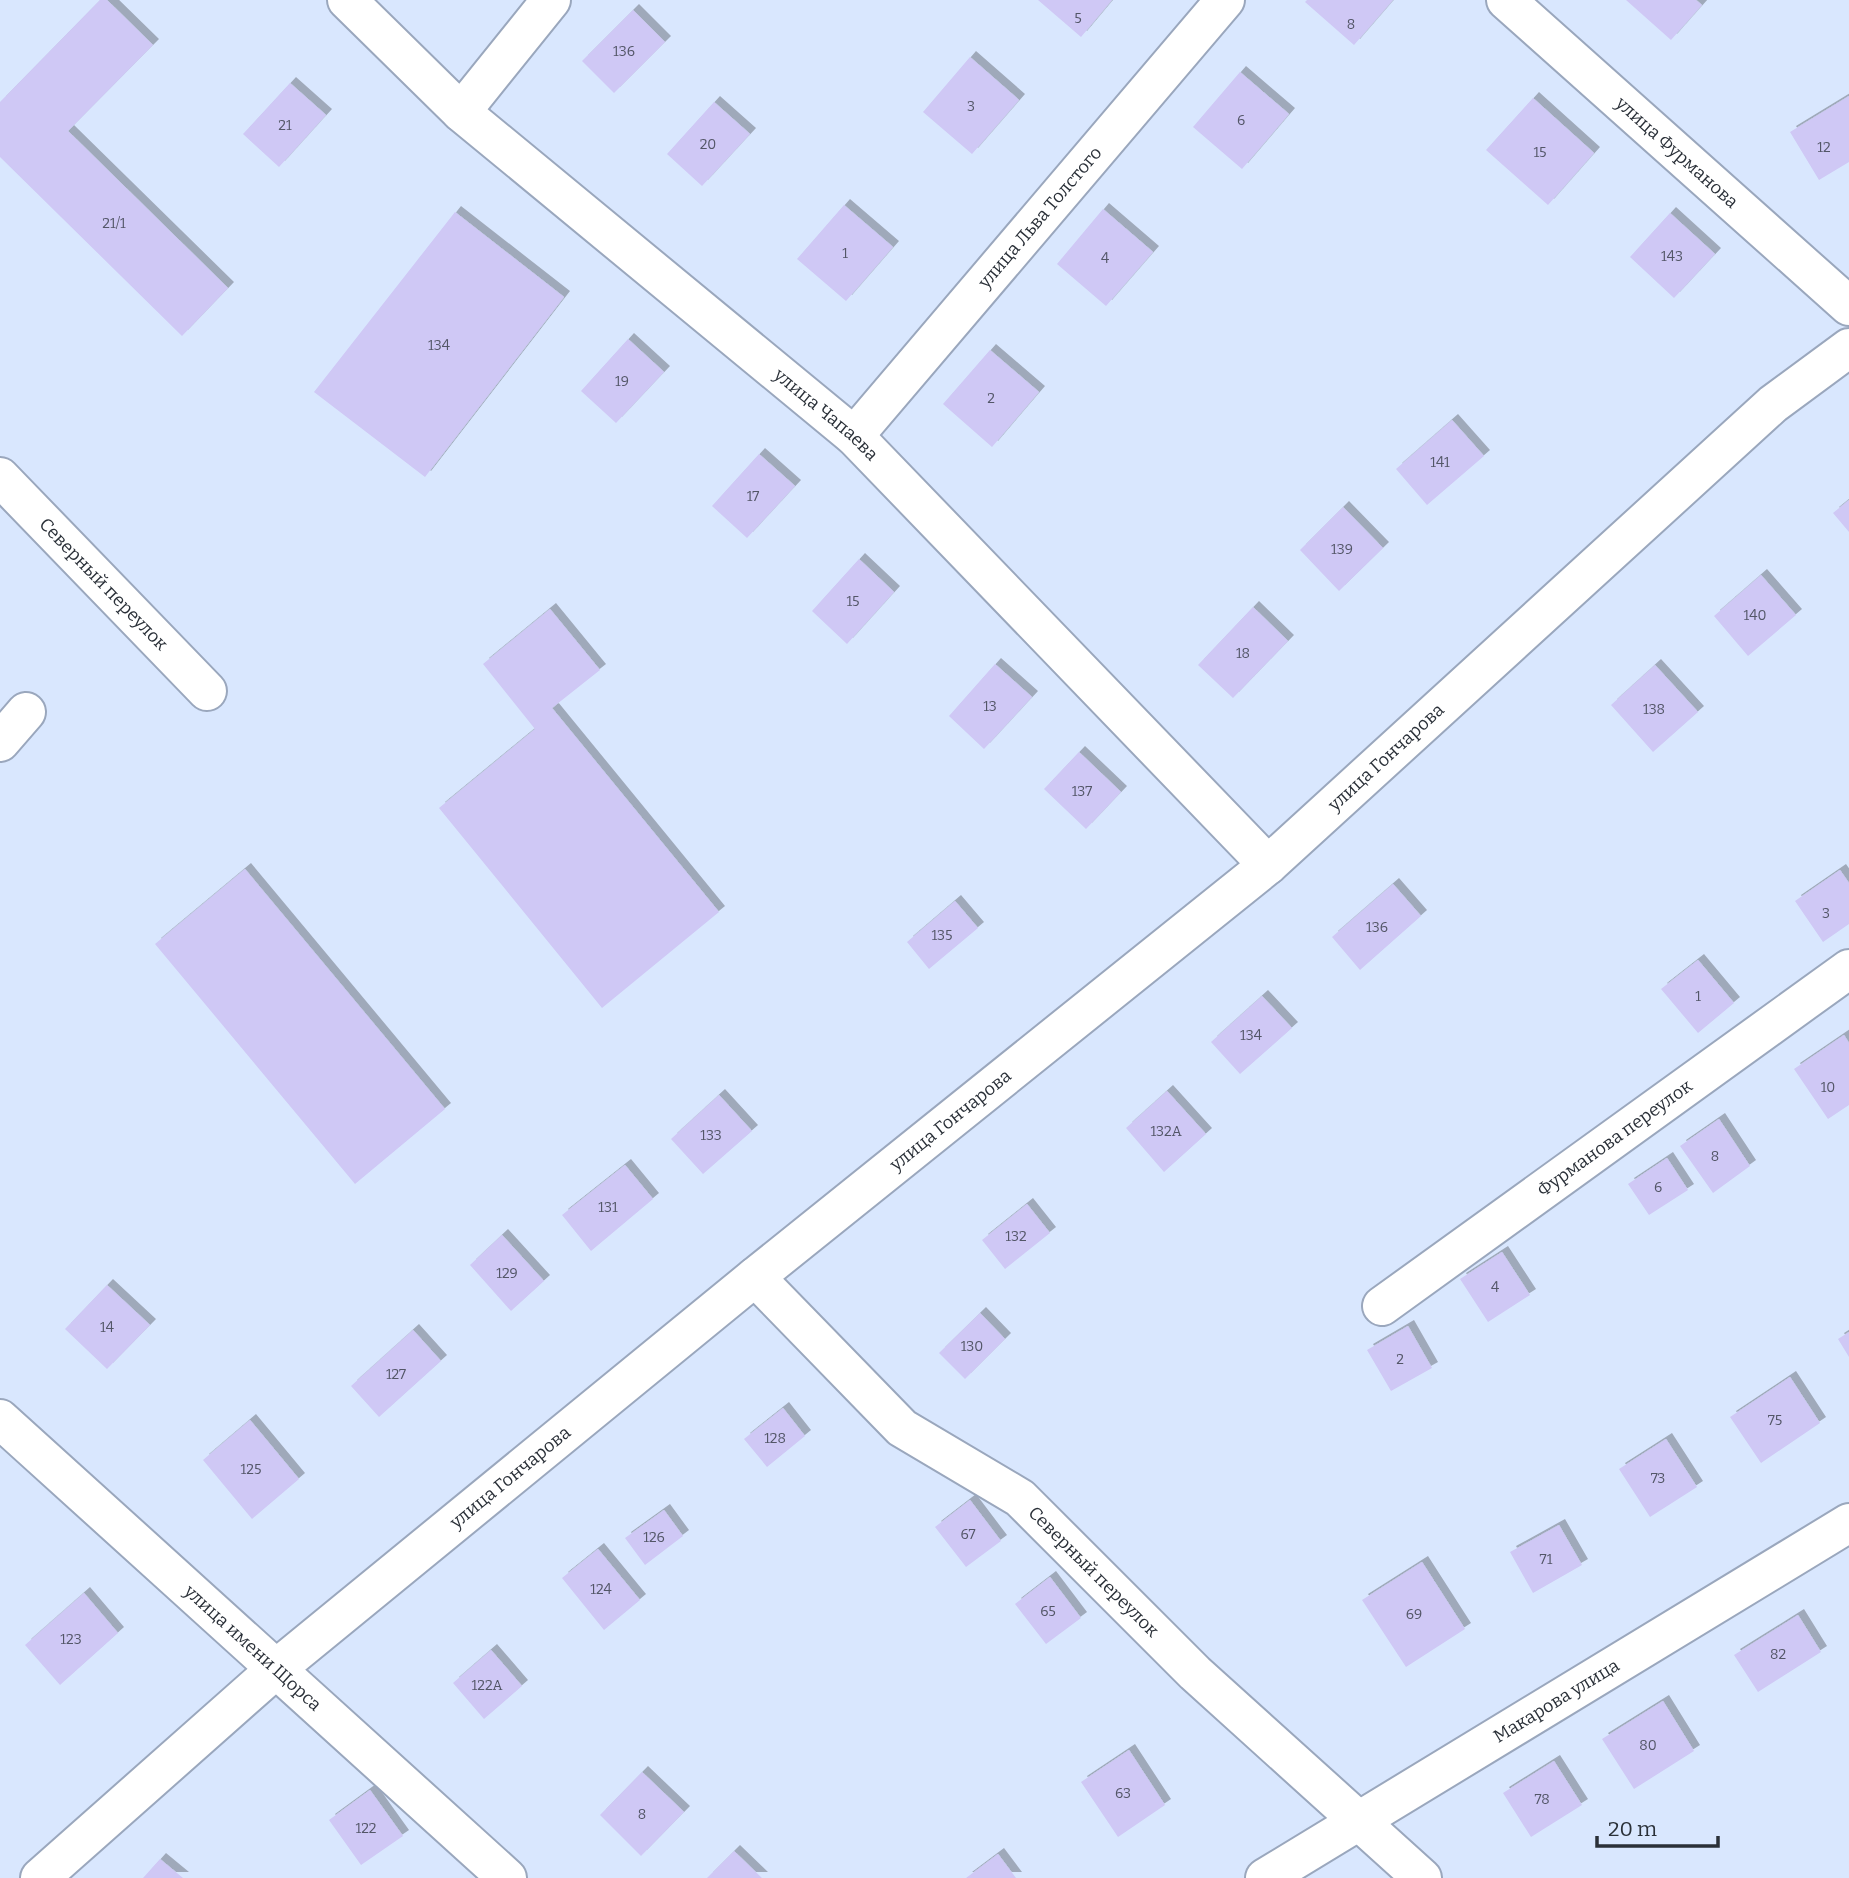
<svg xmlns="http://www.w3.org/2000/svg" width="1849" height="1878" viewBox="0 0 1849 1878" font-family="Bitter,serif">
<defs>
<filter id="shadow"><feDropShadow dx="6" dy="-6" stdDeviation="0" flood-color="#0004"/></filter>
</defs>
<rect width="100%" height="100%" fill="#d9e7fe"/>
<path fill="#cfc8f5" filter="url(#shadow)" d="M100,0H107L153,45L68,131L228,288L182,336L0,157V102Z
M1038,0H1112L1081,37Z
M1307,0H1393L1354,45L1305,2Z
M1626,0H1696L1702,5L1671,40Z
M633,10L665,42L614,93L582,61Z
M970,57L1019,100L972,154L923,112Z
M1240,72L1289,114L1242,169L1193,127Z
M290,83L326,115L279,167L243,134Z
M1849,96V162L1819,180L1790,132Z
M1533,98L1594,153L1548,205L1486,150Z
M714,102L750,134L702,186L667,154Z
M844,205L893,247L846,301L797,259Z
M1103,209L1153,252L1106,306L1057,264Z
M455,212L564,297L425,477L314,392Z
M1670,213L1715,254L1674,298L1630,257Z
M628,339L664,372L616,423L581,391Z
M990,350L1039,392L992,447L943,404Z
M1452,420L1484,456L1427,505L1396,469Z
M759,454L795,486L747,538L712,506Z
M1849,500V532L1833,513Z
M1343,507L1383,548L1339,591L1300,550Z
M859,559L894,592L847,644L812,611Z
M1761,575L1796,615L1748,656L1714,616Z
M1253,607L1288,641L1233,698L1198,665Z
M550,609L600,670L552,708L719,912L602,1008L439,808L535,729L483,664Z
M995,664L1032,697L984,749L949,716Z
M1655,665L1698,712L1653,752L1611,705Z
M1079,752L1121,792L1086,829L1044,789Z
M245,869L445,1109L355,1184L155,944Z
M1840,870L1849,883V924L1823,942L1795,901Z
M1393,884L1421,916L1360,970L1332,937Z
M955,901L978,928L929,969L907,942Z
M1698,960L1734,1003L1698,1033L1661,989Z
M1262,996L1292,1028L1240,1074L1211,1042Z
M1844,1035L1849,1043V1105L1828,1119L1794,1069Z
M1167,1091L1206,1134L1164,1172L1126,1128Z
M719,1095L752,1131L703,1174L671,1139Z
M1719,1119L1750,1166L1713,1193L1680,1146Z
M1667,1158L1688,1190L1649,1215L1628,1184Z
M625,1165L653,1199L591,1251L562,1215Z
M1027,1204L1050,1233L1005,1269L982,1240Z
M502,1235L544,1281L511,1311L470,1265Z
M1502,1252L1530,1295L1488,1322L1460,1279Z
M107,1285L150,1325L107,1369L65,1329Z
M980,1313L1005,1339L965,1379L939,1353Z
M1408,1326L1432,1368L1391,1391L1367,1350Z
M413,1330L441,1361L379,1417L351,1386Z
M1849,1332V1357L1838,1339Z
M1790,1377L1820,1423L1761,1463L1730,1417Z
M783,1408L805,1436L767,1467L744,1439Z
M250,1420L299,1479L252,1519L203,1460Z
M1666,1439L1697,1487L1650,1517L1619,1469Z
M970,1500L1001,1541L966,1567L935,1527Z
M664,1510L683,1536L645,1565L625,1538Z
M1559,1525L1582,1565L1533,1593L1510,1552Z
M598,1549L640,1600L604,1630L562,1578Z
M1422,1562L1465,1629L1406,1667L1362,1600Z
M1050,1577L1081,1618L1046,1644L1015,1604Z
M84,1593L118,1633L60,1685L25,1645Z
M1798,1615L1821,1652L1758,1692L1734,1655Z
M491,1650L522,1686L484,1719L453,1683Z
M1663,1701L1694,1751L1634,1789L1602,1739Z
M1129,1750L1165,1805L1118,1837L1081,1782Z
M1554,1761L1582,1805L1531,1837L1503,1793Z
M642,1772L684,1812L641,1856L600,1815Z
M370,1790L403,1836L361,1865L329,1820Z
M734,1851L762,1878H707Z
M998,1854L1016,1878H966Z
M160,1859L183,1878H143Z"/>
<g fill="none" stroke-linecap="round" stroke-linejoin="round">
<g stroke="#9aa7bd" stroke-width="42">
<g id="street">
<path id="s1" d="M347,0L461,112L854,436L1268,865"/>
<path id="s2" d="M1506,0L1849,306"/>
<path d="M461,112L551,0"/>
<path id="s3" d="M854,436L1225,0"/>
<path id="s4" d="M0,477L207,691"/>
<path d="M0,742L26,712"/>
<path id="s5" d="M755,1277L902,1428L1020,1498L1195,1673L1422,1878"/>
<path id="s6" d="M1382,1306L1849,969"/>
<path id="s7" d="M0,1419L507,1878"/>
<path id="s8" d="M1265,1878L1849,1523"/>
</g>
</g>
<g stroke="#9aa7bd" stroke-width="42">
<g id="secondary">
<path id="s9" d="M40,1878L276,1669L755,1277L1268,865L1773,404L1849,348"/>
</g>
</g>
<use href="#street" stroke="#fff" stroke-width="38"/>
<use href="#secondary" stroke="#fff" stroke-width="38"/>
</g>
<g text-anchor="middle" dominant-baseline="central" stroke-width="7" stroke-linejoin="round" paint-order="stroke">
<g font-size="14" fill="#535667">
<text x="1078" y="18">5</text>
<text x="1351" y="24">8</text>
<text x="624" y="51">136</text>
<text x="971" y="106">3</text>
<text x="1241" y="120">6</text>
<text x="285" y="125">21</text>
<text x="708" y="144">20</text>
<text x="1824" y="147">12</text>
<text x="1540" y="152">15</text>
<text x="114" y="223">21/1</text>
<text x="845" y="253">1</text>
<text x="1672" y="256">143</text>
<text x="1105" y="258">4</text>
<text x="439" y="345">134</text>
<text x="622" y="381">19</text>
<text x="991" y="398">2</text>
<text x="1440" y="462">141</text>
<text x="753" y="496">17</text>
<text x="1342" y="549">139</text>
<text x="853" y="601">15</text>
<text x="1755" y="615">140</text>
<text x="1243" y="653">18</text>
<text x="990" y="706">13</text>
<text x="1654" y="709">138</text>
<text x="1082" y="791">137</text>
<text x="1826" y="913">3</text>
<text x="1377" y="927">136</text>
<text x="942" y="935">135</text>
<text x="1698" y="996">1</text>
<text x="1251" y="1035">134</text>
<text x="1828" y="1087">10</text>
<text x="1166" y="1131">132А</text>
<text x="711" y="1135">133</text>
<text x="1715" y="1156">8</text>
<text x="1658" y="1187">6</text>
<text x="608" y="1207">131</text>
<text x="1016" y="1236">132</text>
<text x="507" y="1273">129</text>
<text x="1495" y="1287">4</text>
<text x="107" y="1327">14</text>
<text x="972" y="1346">130</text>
<text x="1400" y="1359">2</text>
<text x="396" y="1374">127</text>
<text x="1775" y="1420">75</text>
<text x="775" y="1438">128</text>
<text x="251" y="1469">125</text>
<text x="1658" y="1478">73</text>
<text x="968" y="1534">67</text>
<text x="654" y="1537">126</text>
<text x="1546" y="1559">71</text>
<text x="601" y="1589">124</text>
<text x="1048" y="1611">65</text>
<text x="1414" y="1614">69</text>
<text x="71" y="1639">123</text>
<text x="1778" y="1654">82</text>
<text x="487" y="1685">122А</text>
<text x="1648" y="1745">80</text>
<text x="1123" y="1793">63</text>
<text x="1542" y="1799">78</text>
<text x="642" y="1814">8</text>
<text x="366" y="1828">122</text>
</g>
<g font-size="18" fill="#2a3038" stroke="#d9e7fe">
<text stroke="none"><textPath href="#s2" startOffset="229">улица Фурманова</textPath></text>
<text stroke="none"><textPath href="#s3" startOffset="287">улица Льва Толстого</textPath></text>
<text stroke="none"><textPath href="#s1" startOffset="634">улица Чапаева</textPath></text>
<text stroke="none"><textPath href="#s4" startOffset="149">Северный переулок</textPath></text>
<text stroke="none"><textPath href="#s9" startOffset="1752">улица Гончарова</textPath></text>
<text stroke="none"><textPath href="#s9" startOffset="1185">улица Гончарова</textPath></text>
<text stroke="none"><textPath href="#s6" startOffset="287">Фурманова переулок</textPath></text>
<text stroke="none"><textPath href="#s9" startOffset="618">улица Гончарова</textPath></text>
<text stroke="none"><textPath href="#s5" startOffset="452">Северный переулок</textPath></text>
<text stroke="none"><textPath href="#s7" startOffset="341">улица имени Щорса</textPath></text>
<text stroke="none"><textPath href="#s8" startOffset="341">Макарова улица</textPath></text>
</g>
</g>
<path d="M1597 1836v10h121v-10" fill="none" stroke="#2a3038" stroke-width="3.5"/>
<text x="1608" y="1836" font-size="21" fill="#2a3038" stroke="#d9e7fe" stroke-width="5" paint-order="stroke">20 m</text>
</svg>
